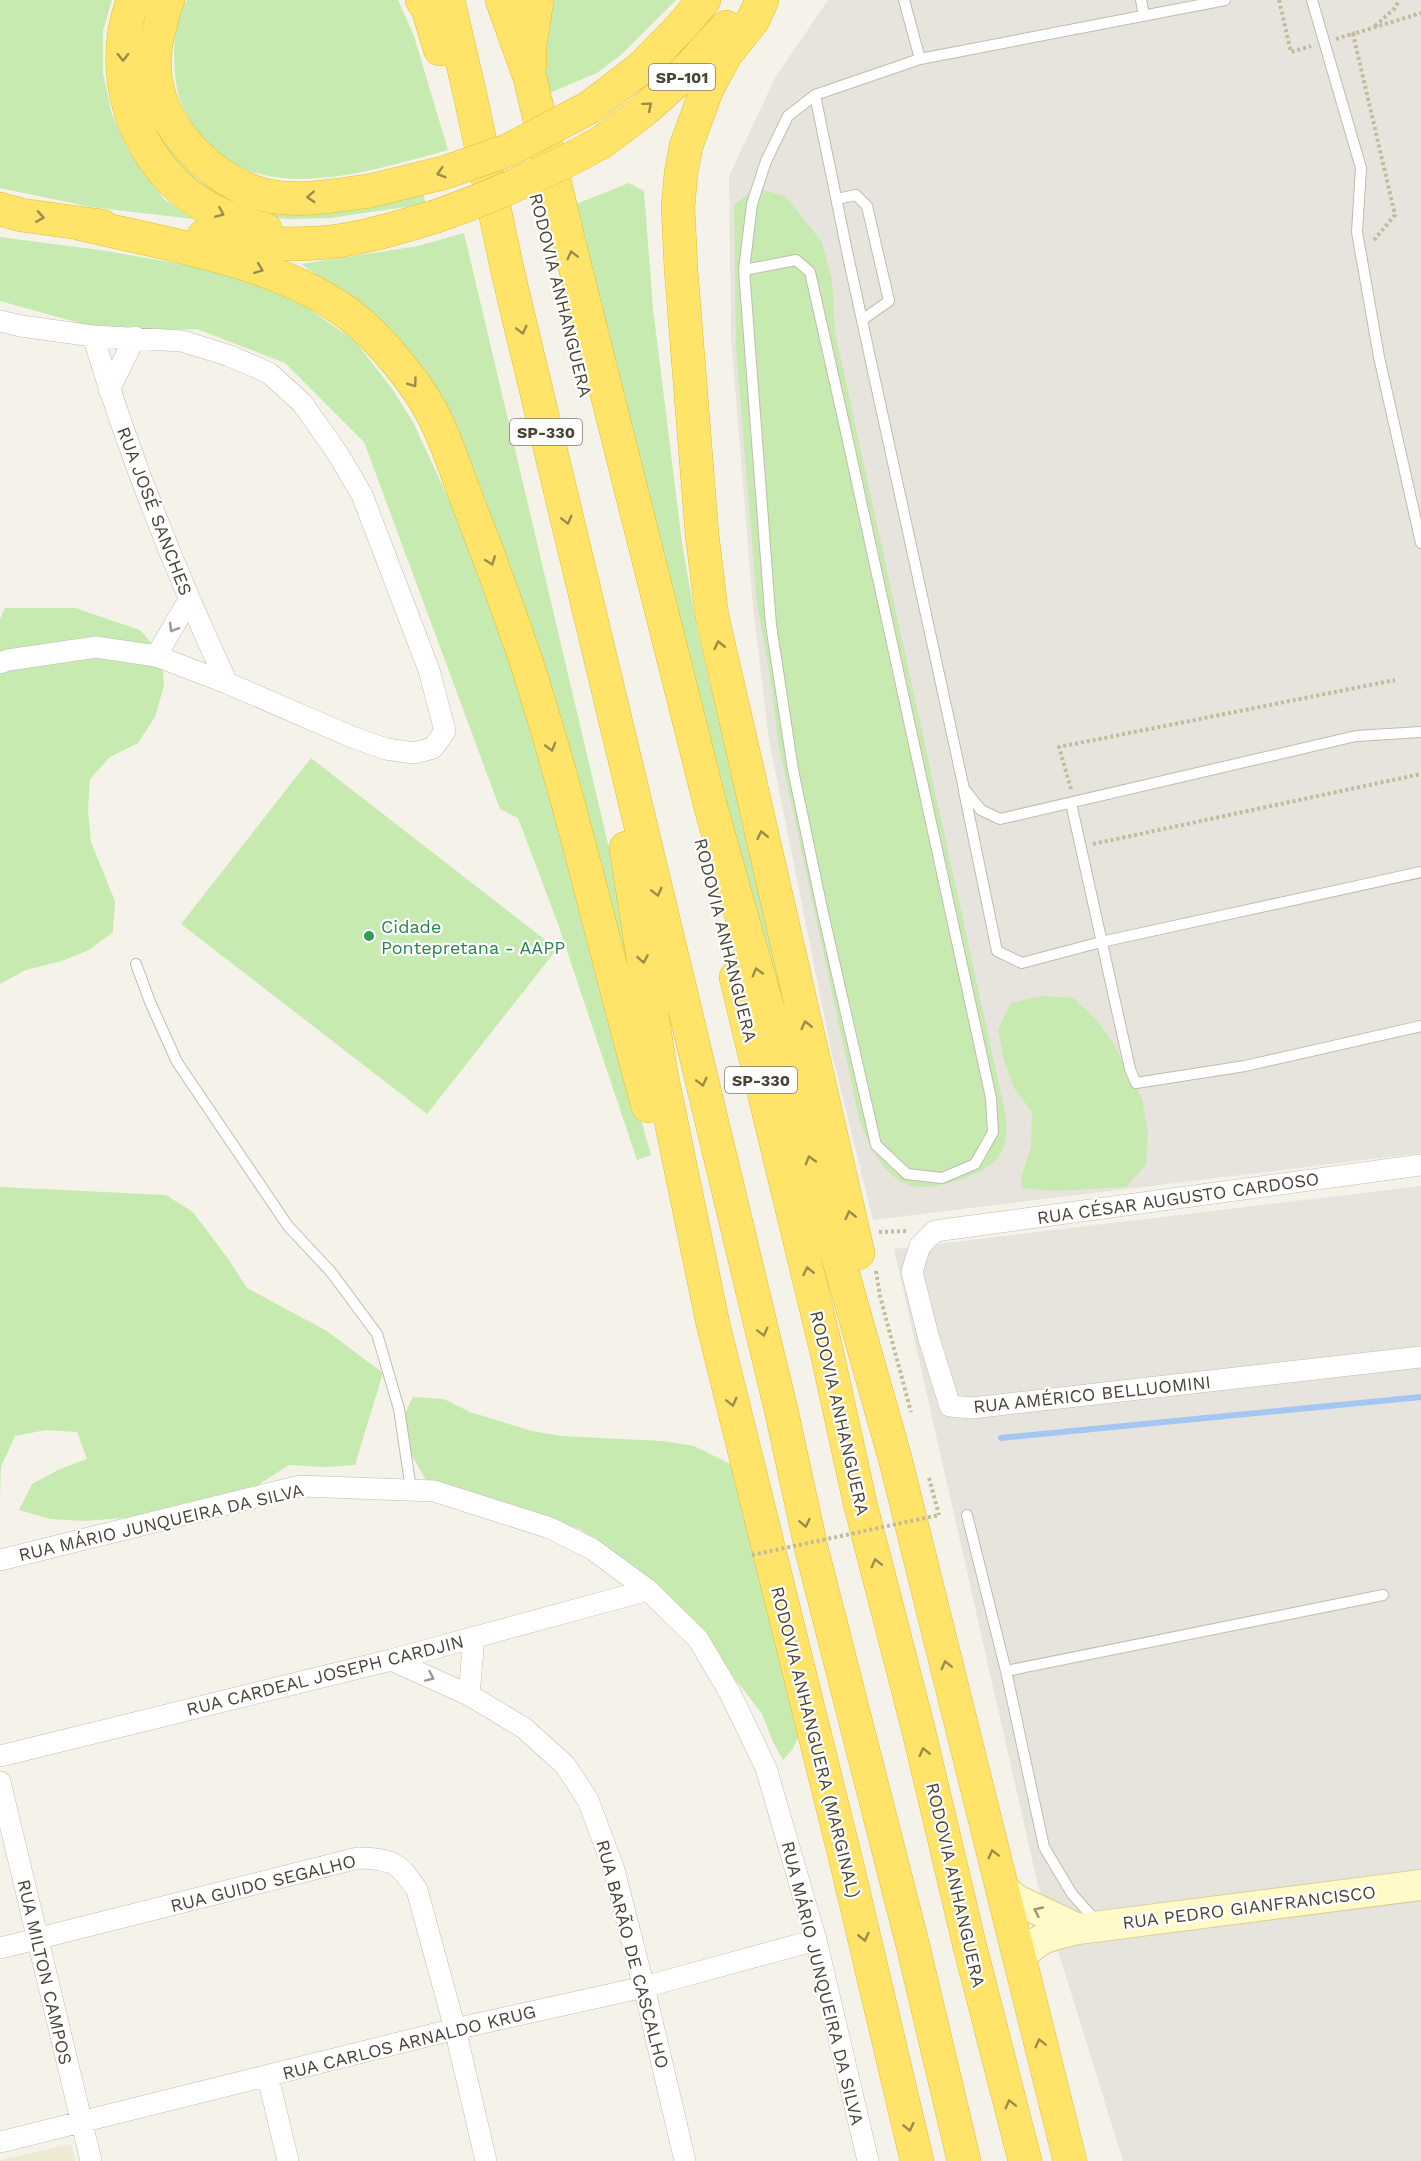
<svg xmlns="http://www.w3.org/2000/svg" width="1421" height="2161" viewBox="0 0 1421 2161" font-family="'Work Sans',sans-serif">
<rect width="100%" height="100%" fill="#f5f3e9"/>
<path fill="#e7e4dd" d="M828,0H1421V1153L873,1220L831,1050L769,740L753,607L731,338L729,176L775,78Z
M1421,1186V2161H1123L1038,1886L894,1249Z"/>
<path fill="#eeead2" d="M71,2144L75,2161H0V2160Z"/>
<path fill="#c7eab1" d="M0,0H112L103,31V73L112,114L128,150L164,199L193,219L91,207L0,188Z
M142,0H150L142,25L139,48L151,118L182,164L198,180L216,191L423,194L426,204L330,218L291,219L259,217L195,187L145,121L135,23Z
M187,0H398L414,36L448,150C373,170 260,209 202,138C191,123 181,108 177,89C173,64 171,22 187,0Z
M550,0H676L622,54L597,73L547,94L545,67Z
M629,183L644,191L653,308L682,543L697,629L811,1106L731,822L576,204Z
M756,188L785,196L822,242L832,280L835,332L1006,1117C1007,1129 1007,1142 1001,1153C990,1174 928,1195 906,1184C879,1170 872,1149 860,1123L778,742L771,682L757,604L736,348L734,205Z
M464,233L613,865L650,1060L550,700L371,315L301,264L418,246Z
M0,237L107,251L225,272L296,300L355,341L393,390L413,422L464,532L515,672L651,1155L637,1160L558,924L518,818L500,809L364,442L285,363L197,329L112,332L0,301Z
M5,608H75L140,630L162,655L164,686L155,717L138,743L110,757L90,779L88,810L91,842L115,901L113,932L89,950L62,961L26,970L0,984V619Z
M311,758L557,949L427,1114L181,924Z
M1042,996L1073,998L1095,1018L1113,1043L1142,1098L1148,1133L1146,1165L1126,1187L1056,1191L1021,1188V1178L1031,1147L1032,1112L1014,1088L1004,1060L998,1029L1011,1003Z
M0,1187L166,1195L193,1212L229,1260L247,1288L327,1331L383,1373L355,1465L324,1467L289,1465L261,1483L240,1506L178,1514L84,1521L50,1519L19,1510L32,1484L60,1469L87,1459L77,1432L46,1430L15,1436L1,1467L0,1498Z
M413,1397L444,1399L470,1412L532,1431L562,1436L663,1441L694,1446L747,1472L805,1724L792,1750L783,1760L773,1742L762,1714L740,1685L670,1620L607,1551L581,1530L547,1517L428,1484L410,1452L400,1424Z"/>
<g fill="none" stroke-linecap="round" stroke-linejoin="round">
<path stroke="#a4c6f2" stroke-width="6" d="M1001,1438L1421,1397"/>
<g stroke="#c1bcab" stroke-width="12">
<path id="lane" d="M904,0L920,59
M1141,0L1144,15
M1225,0L920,59L815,95L848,256L964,789L981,810L1000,819L1356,736L1421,732
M1312,0L1361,168L1357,232L1379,357L1421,543
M837,199L856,195L867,206L889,301L862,320
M796,260L810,272L848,441L991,1098L993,1132L975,1164L942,1178L907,1174L876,1145L823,913L793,770L771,625L744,270Z
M744,270L752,204L766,161L788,116L815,95
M964,791L997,951L1022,963L1101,942L1421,872
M1071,803L1130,1069L1136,1083L1245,1066L1421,1026
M136,964L150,1002L177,1062L288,1226L331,1272L377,1334L399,1409L411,1489
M967,1515L1006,1671L1044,1847L1072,1894L1097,1922
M1006,1671L1383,1595"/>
</g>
<g stroke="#c1bcab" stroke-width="22">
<path id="street" d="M0,321L21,326L93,336L182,341L230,356L269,373L302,403L338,454L362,495L429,670L445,731L433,748L414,753L386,749L352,737L227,683L156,656L96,647L8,660L0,663
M93,336C129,455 175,571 227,683
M109,390L135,337
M156,656L189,600
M1421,1165L935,1231L920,1246L912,1272L929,1339L950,1406L972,1408L1421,1357
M0,1560L300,1486L434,1491L550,1528L592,1549L648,1590L698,1639L730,1693L766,1768L816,1940L868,2161
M391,1660L469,1695L524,1728L565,1765L588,1800L614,1870L644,1987L685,2161
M469,1695L474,1637
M0,1756L391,1660L648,1590
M0,1782L91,2161
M0,1948L358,1858C392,1859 399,1862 417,1890L455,2029L486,2161
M268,2077L288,2161
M0,2142L455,2029L644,1987L816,1940"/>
</g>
<g stroke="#d6cf97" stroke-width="32">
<path id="secondary" d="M1002,1887L1015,1899L1078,1929
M1019,1959C1039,1936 1049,1936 1078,1929L1421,1885"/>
</g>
<g stroke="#e2bd35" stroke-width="34">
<path id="highway" d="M133,0C102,84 142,182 225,216C238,221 250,227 265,229
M168,0C164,8 162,18 160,26C155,44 153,63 156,81C164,133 215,182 264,195C298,203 335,195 369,191
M422,0L428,9L440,49
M448,0L471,99L508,273L782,1414L811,1547L913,1946L964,2161
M502,0L530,78L570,247L711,808L895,1458L1070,2161
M762,0L753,20L726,54L707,89L686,146L681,173L678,207L681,269L702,534L712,616L858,1253
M530,64V44L537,0
M590,107L641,68L681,27L704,0
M602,142L643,111L678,80L726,27
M0,209L21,215L102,226
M81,224C169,245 276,260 350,315C381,339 420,386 436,421C451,452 461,486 474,518C492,564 509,611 525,658C573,805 606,957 648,1106
M204,236C241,240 278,246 316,243C356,241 396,228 434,217
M626,848L661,1073L713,1324L847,1865L917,2161
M736,977L827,1353L860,1503L918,1728L970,1947L1025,2161"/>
</g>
<path stroke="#c3bb9c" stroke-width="4" stroke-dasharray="3 3" stroke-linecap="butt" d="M1279,0L1291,52L1311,46
M1375,26L1395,8L1399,0
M1336,39L1355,33
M1374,240L1395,215L1353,34L1421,13
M1071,789L1059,747L1395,680
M1093,844L1421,774
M879,1232L907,1231
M876,1271L880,1296L911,1412
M929,1478L939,1515"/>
<use href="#lane" stroke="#fff" stroke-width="10"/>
<use href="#street" stroke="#fff" stroke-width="21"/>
<use href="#secondary" stroke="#fffac8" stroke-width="30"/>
<use href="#highway" stroke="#ffe469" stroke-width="33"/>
<g stroke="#e2bd35" stroke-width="34" stroke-linecap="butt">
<path id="highway-bridge" d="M369,191L443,173L509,150L590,107
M434,217C492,197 548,172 602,142"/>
</g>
<path stroke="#c3bb9c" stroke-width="4" stroke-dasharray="3 3" stroke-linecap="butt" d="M752,1555L939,1515"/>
<use href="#highway-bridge" stroke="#ffe469" stroke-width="33"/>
</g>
<defs><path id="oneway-chevron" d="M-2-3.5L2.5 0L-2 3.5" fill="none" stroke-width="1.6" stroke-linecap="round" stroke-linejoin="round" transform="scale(1.5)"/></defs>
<g stroke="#9b8c4e">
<use href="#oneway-chevron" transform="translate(123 57) rotate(90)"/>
<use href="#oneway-chevron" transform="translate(648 106) rotate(-40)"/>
<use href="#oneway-chevron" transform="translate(441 173) rotate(164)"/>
<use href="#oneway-chevron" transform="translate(311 197) rotate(177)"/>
<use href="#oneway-chevron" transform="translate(220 213) rotate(23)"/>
<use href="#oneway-chevron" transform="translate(40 217) rotate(9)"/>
<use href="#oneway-chevron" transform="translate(572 255) rotate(-104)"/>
<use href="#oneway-chevron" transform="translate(259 269) rotate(21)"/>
<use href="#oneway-chevron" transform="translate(522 330) rotate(76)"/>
<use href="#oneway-chevron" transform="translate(413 383) rotate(54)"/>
<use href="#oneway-chevron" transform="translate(567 520) rotate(76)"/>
<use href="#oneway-chevron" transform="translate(491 561) rotate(69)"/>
<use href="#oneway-chevron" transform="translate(719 645) rotate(-103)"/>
<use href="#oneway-chevron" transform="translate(551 747) rotate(74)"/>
<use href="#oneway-chevron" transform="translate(762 835) rotate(-103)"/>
<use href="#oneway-chevron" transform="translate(657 892) rotate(76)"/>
<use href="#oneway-chevron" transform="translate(643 959) rotate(81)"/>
<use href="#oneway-chevron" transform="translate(757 972) rotate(-106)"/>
<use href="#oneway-chevron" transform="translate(806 1025) rotate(-103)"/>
<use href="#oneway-chevron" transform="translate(702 1082) rotate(76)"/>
<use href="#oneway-chevron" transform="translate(810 1160) rotate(-106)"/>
<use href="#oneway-chevron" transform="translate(850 1215) rotate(-103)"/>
<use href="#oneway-chevron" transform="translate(808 1271) rotate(-103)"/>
<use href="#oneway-chevron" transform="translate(763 1332) rotate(76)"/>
<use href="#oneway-chevron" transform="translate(732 1402) rotate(76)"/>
<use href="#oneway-chevron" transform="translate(805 1523) rotate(78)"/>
<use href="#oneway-chevron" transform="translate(876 1563) rotate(-104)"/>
<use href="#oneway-chevron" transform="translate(946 1665) rotate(-104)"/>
<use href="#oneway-chevron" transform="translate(924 1752) rotate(-103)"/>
<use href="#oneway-chevron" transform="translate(993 1854) rotate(-104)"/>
<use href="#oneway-chevron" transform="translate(864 1937) rotate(77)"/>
<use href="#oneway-chevron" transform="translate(1040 2043) rotate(-104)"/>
<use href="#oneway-chevron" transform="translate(1010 2104) rotate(-104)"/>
<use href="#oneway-chevron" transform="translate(909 2127) rotate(77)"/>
</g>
<g stroke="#9b9891">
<use href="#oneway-chevron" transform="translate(173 628) rotate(121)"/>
<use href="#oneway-chevron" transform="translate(430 1677) rotate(24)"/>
</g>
<use stroke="#9b9678" href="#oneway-chevron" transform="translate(1038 1911) rotate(-155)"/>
<circle fill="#2e9e5b" stroke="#fff" stroke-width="2" cx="369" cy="936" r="6"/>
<g text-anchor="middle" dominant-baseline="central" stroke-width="4.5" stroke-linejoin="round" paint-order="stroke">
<g fill="#fff" stroke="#807c73" stroke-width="1.5">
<rect x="649" y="64" width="66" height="26" rx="4.5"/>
<rect x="510" y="419" width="72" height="26" rx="4.5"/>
<rect x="725" y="1067" width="72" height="26" rx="4.5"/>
</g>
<g font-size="16" font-weight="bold" fill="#494437">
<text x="682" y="77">SP-101</text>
<text x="546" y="432">SP-330</text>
<text x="761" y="1080">SP-330</text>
</g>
<g font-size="18" fill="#494437" stroke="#fff">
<text transform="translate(561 295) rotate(76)">RODOVIA ANHANGUERA</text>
<text transform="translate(155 511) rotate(69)">RUA JOSÉ SANCHES</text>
<text transform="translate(726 940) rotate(76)">RODOVIA ANHANGUERA</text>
<text transform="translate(1178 1198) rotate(-8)">RUA CÉSAR AUGUSTO CARDOSO</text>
<text transform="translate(1092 1394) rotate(-6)">RUA AMÉRICO BELLUOMINI</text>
<text transform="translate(840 1413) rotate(77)">RODOVIA ANHANGUERA</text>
<text transform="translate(161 1522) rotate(-13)">RUA MÁRIO JUNQUEIRA DA SILVA</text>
<text transform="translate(325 1675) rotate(-14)">RUA CARDEAL JOSEPH CARDJIN</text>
<text transform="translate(816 1742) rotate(76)">RODOVIA ANHANGUERA (MARGINAL)</text>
<text transform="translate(263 1883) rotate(-14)">RUA GUIDO SEGALHO</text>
<text transform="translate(956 1885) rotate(77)">RODOVIA ANHANGUERA</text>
<text transform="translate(1249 1907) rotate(-7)">RUA PEDRO GIANFRANCISCO</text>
<text transform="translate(633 1954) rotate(75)">RUA BARÃO DE CASCALHO</text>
<text transform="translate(45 1972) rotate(77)">RUA MILTON CAMPOS</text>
<text transform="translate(823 1983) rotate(76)">RUA MÁRIO JUNQUEIRA DA SILVA</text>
<text transform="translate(409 2042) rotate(-14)">RUA CARLOS ARNALDO KRUG</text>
</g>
<g font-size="18" fill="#27864d" stroke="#fff" text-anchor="start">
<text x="381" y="926">Cidade<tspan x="381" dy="21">Pontepretana - AAPP</tspan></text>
</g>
</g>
</svg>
